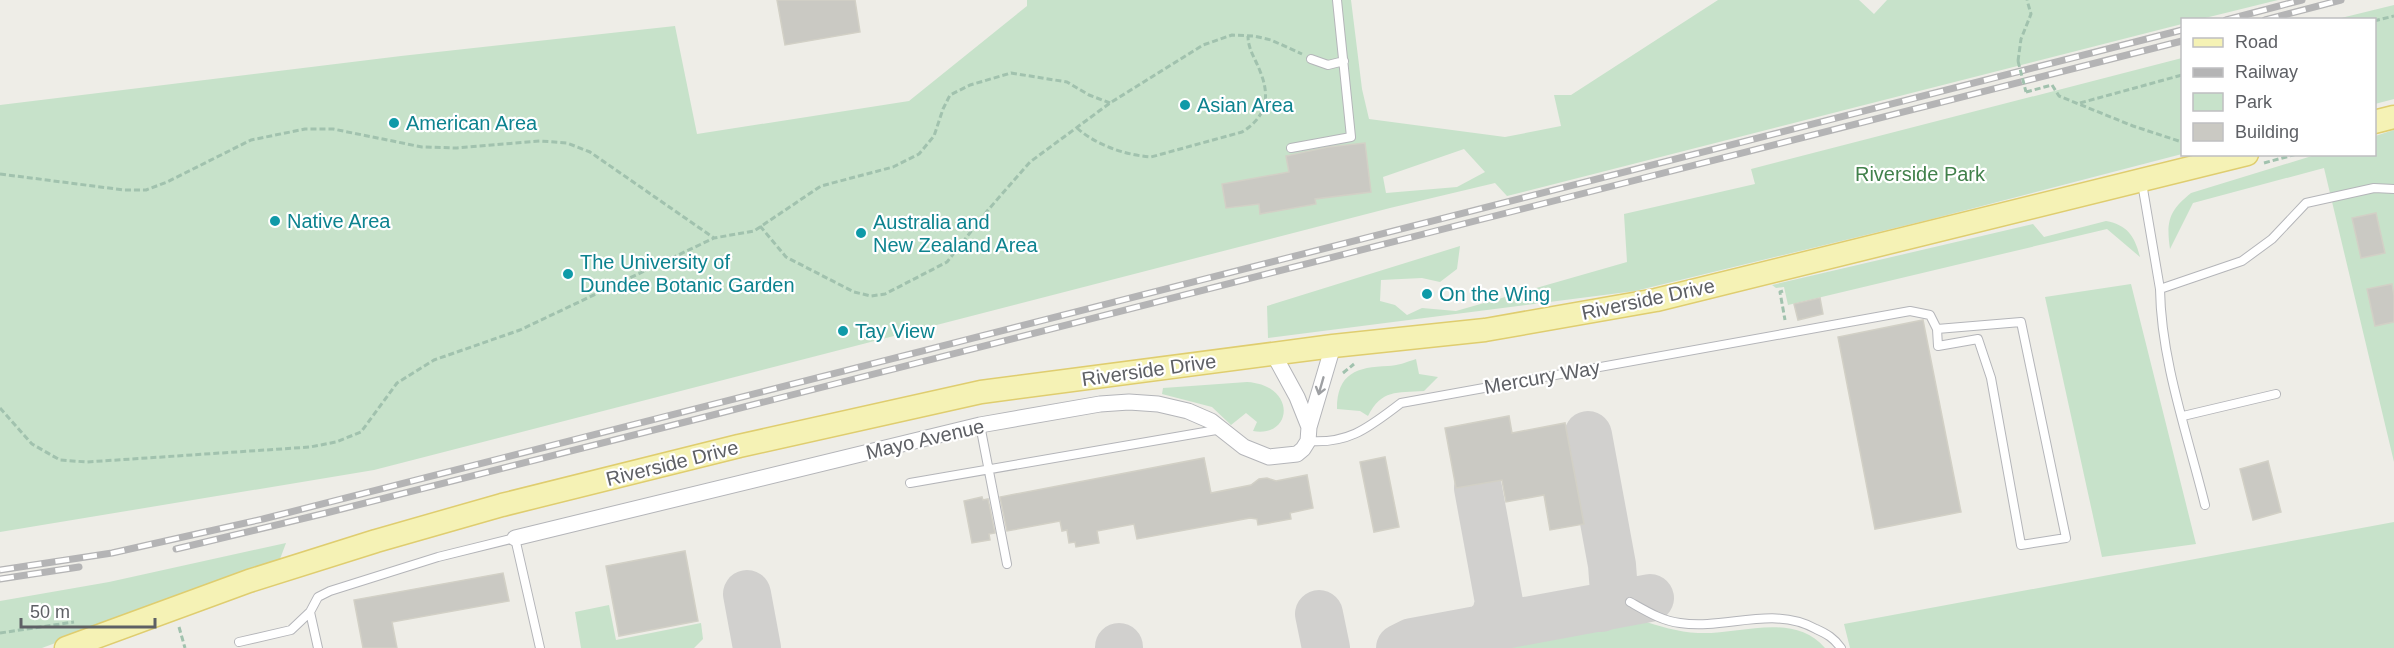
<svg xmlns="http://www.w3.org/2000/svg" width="2394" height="648" viewBox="0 0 2394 648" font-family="Arial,sans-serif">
<rect width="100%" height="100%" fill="#eeede7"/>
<path fill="#c7e2ca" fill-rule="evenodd" d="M1027,0H1351L1362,89L1369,119L1505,137L1561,126L1554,95H1571L1718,0H1859L1874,14L1887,0H2278L2201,19L2182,20V24L1507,196L1495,183L1390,208L374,470L0,532V105L401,56L675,26L697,134L909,101L1027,6ZM1464,149L1485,172L1457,187L1386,193L1383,177Z
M2394,5V99L2375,104L2374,20L2337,19Z
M2182,58V154L1928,220L1635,291L1268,338L1267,306L1460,246L1457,269L1440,282L1422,278L1381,280L1380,301L1395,305L1407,315L1422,308L1456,311L1627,262L1624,214L1755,184L1751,169Z
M2394,130V462L2324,168L2193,203L2170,249C2166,221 2169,211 2191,193L2315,155L2374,154L2375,136Z
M2106,221C2128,225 2135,237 2140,257L2107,229L1788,305L1784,287L1776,288L1772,285L2033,224L2044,237Z
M2131,284L2196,544L2102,557L2045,297Z
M1416,359L1419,374L1438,377L1424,391C1396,393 1382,389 1368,416L1360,411L1337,409C1337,373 1357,367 1388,366C1397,366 1407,362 1416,359Z
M1247,382C1297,385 1293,438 1253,431L1257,422L1246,413L1231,425L1212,407L1162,394L1163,388Z
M2394,522V648H1850L1844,624Z
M286,543L280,559L42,648H0V601L109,582Z
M609,605L616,640L701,623L703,639L694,648H581L575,612Z
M1640,620C1659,626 1678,632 1698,633C1739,635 1793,611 1825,648H1494Z"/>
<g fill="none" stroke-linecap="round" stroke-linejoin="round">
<path stroke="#d1d0ce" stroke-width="48" d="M1588,435L1612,565L1614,592L1609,602L1601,608
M1478,488L1499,602L1495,618L1483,629
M747,594L757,648
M1319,614L1326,648
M1119,647V648
M1400,648L1412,642L1650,598"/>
</g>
<path fill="#cac9c3" stroke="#d2d0c6" stroke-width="1.5" d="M777,0H855L860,32L785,45Z
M1365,143L1371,192L1315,199L1316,204L1260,214L1259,204L1226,208L1222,184L1289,172L1286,156L1328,147Z
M2376,213L2385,253L2361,258L2352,218Z
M2392,284L2394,296V322L2375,326L2367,289Z
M1820,298L1823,314L1798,320L1794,304Z
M1923,320L1961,512L1875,529L1838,337Z
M1509,416L1512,433L1565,423L1584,524L1550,530L1544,495L1506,502L1502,480L1456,488L1445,428Z
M1385,457L1399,527L1374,532L1360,462Z
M1204,458L1211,493L1251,485L1259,479L1267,478L1276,481L1307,475L1313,508L1290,513L1291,519L1258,525L1257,519L1250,518L1137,539L1134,524L1097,531L1099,543L1076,547L1075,542L1069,543L1067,530L1062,531L1060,521L1007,531L1000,497Z
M2268,461L2281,512L2253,520L2240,469Z
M982,497L983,500L988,499L995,533L989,534L990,540L972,543L964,501Z
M685,551L698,621L619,636L606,566Z
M503,573L509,601L392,622L397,648H363L354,600Z"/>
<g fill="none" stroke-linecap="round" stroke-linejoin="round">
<g stroke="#b4b5b9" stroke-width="10">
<path id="lane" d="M1311,59L1328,65L1344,61
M1291,148L1351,137L1337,0
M2142,183L2160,289L2242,261L2272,239L2306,203L2374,188L2394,189
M2160,289C2161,361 2188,436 2205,505
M2183,416L2276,394
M980,425L1007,564
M1308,441C1350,444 1369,427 1401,403L1910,311L1930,315L1937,329L1938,346L1978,339L1991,378L2021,545L2066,538L2021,322L1937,329
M910,483L1222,429
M1630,602C1646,611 1662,621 1680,623C1726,630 1773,605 1816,629C1827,634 1834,638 1841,648
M239,642L291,630L310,612
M318,648L310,612L318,597L330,591L438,557L515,538L540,648"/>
</g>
<g stroke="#b4b5b9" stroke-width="17">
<path id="street" d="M1273,353L1297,397L1309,427
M515,538L980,425L1100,404L1129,402L1158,404L1188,411L1211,421L1244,447L1269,457L1297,454L1303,449L1308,441L1309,427L1333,346"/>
</g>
<g stroke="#dfcd6f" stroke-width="25">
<path id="primary" d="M2374,122L2394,117
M66,648L249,581L376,541L502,505L739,446L981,392L1333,346L1485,330L1656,300L2247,154"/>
</g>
<path stroke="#a1c2ae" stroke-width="3" stroke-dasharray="6 3" stroke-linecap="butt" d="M2374,21L2394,16
M2018,61L2021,39L2031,14L2027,0
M2026,92L2052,85L2059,96L2133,126L2182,142
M2080,103L2182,75
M1077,128C1096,145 1125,155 1151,157L1242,132C1266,117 1271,98 1260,71C1255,58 1248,49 1248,36
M2264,163L2297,154
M0,174L124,190H146L167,182L251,140L305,129H333L422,147L457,148L540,141L567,143L590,152L714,238
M760,226L786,257L854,292L871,296L885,294L947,262L988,210L1030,162L1110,103L1203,45L1232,35L1254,36L1271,40L1302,54
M1783,291L1780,292L1785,320
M1343,373L1354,364
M0,408L32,444L60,460L87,462L310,447L336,442L361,432L397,383L434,360L520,330L714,238L754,231L821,186L893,167L919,154L934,136L943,109L950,95L970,85L1011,73L1067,82L1089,95L1110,103
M179,627L185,648
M0,633L74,622"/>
<use href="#lane" stroke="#fff" stroke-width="8"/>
<use href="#street" stroke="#fff" stroke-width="15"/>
<use href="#primary" stroke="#f5f2b5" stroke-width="22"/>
<g stroke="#b4b4b5" stroke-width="7">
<path id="rail" d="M2226,20L2302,0
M2265,20L2341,0
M176,549L326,513L705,417L2182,41
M0,570L112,553L263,519L2182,30
M0,579L79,567"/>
</g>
<use href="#rail" stroke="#fff" stroke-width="4.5" stroke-dasharray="14" stroke-linecap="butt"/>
<path stroke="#a1c2ae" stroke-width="3" stroke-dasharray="6 3" stroke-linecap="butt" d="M2018,61L2026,92"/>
</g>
<defs><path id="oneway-shaft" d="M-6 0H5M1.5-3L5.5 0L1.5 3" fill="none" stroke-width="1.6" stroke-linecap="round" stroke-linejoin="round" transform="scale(1.5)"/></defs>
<use stroke="#9ea0a3" href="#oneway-shaft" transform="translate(1321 386) rotate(106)"/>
<g fill="#0f9aa8" stroke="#fff" stroke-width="2">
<circle cx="1185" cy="105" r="6"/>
<circle cx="394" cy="123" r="6"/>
<circle cx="275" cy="221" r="6"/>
<circle cx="861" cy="233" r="6"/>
<circle cx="568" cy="274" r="6"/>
<circle cx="1427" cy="294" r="6"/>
<circle cx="843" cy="331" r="6"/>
</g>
<g text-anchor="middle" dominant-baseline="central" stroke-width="4.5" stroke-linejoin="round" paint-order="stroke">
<g font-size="20" fill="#0d838f" stroke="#fff" text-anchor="start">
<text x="1197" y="105">Asian Area</text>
<text x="406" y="123">American Area</text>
<text x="287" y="221">Native Area</text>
<text x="873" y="222">Australia and<tspan x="873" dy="23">New Zealand Area</tspan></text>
<text x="580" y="262">The University of<tspan x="580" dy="23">Dundee Botanic Garden</tspan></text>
<text x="1439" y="294">On the Wing</text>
<text x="855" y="331">Tay View</text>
</g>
<g font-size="20" fill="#41814b" stroke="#fff">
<text x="1920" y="174">Riverside Park</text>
</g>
<g font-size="20" fill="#5e6065" stroke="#fff">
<text transform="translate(1648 299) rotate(-12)">Riverside Drive</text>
<text transform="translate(1149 370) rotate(-8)">Riverside Drive</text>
<text transform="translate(1542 377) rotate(-10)">Mercury Way</text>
<text transform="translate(925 439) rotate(-13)">Mayo Avenue</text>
<text transform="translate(672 463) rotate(-14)">Riverside Drive</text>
</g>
</g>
<rect x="2181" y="18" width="195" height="138" fill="#ffffff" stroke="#bfbfc1" stroke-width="1.5"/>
<rect x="2193" y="38" width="30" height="9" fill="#f5f2b5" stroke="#bfbfc1" stroke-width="1.5"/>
<text x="2235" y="48" font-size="18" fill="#5e6065">Road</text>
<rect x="2193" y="68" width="30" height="9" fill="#b4b4b5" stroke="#bfbfc1" stroke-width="1.5"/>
<text x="2235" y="78" font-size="18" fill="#5e6065">Railway</text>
<rect x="2193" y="93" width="30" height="18" fill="#c7e2ca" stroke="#bfbfc1" stroke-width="1.5"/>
<text x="2235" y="108" font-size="18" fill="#5e6065">Park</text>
<rect x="2193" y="123" width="30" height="18" fill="#cac9c3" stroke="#bfbfc1" stroke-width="1.5"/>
<text x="2235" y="138" font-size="18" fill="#5e6065">Building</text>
<path d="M21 618v9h134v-9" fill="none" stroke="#5e6065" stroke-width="3"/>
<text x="30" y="618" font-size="18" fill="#5e6065" stroke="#ffffff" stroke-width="4.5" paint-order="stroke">50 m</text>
</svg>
